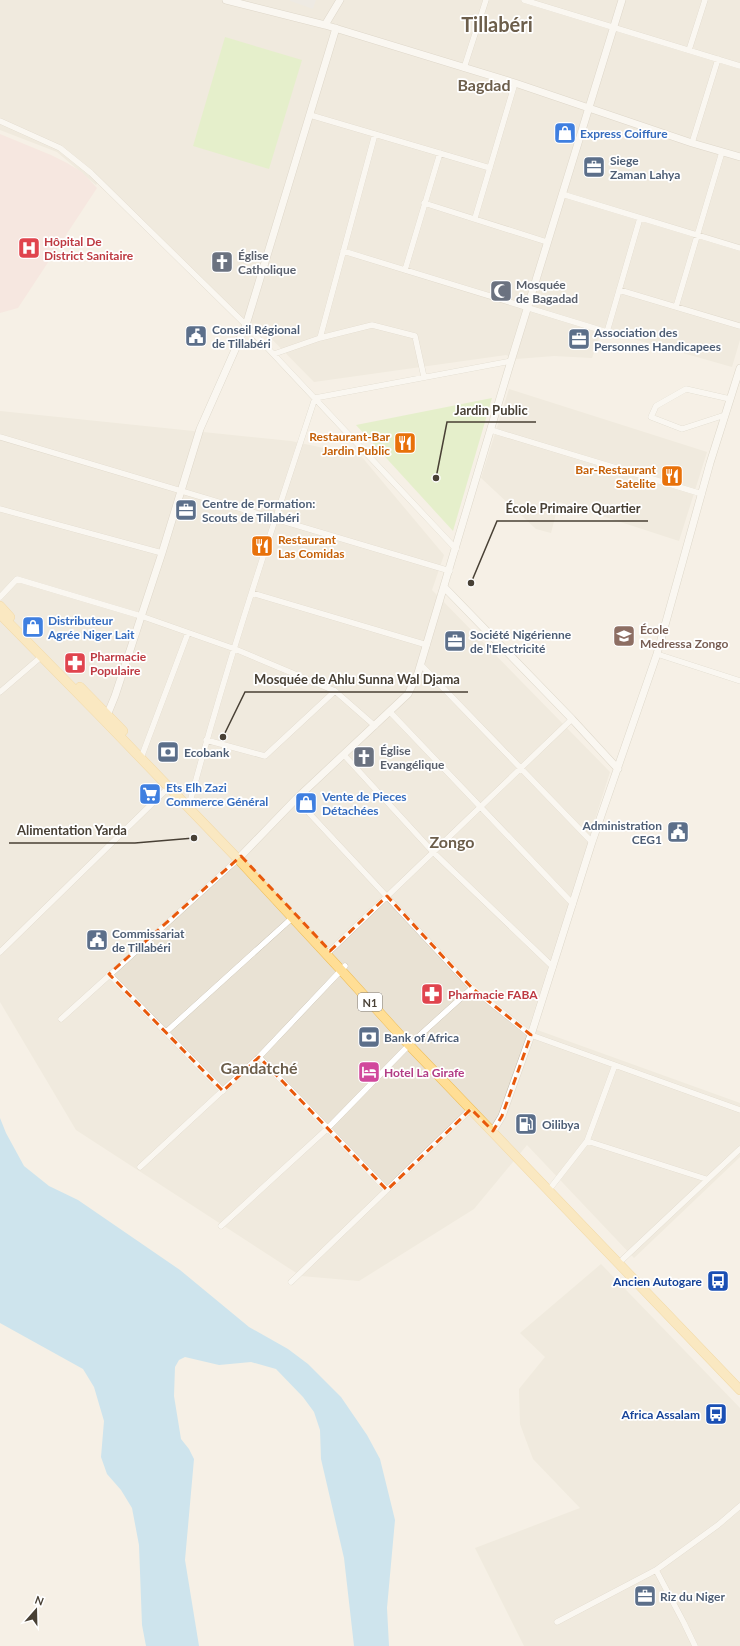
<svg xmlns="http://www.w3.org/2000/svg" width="740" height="1646" viewBox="0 0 740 1646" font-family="Lato,sans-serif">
<rect width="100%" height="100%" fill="#f5f0e6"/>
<path fill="#e9e2d4" d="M0,0H740V340L732,367L602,330L592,358L554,356L516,359L506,355L314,382L256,323L245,325L99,180L96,185L57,152L0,130Z
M509,389L707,452L679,541L559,502L551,533L536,529L481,478Z
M0,411L291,441L361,456L444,555L432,590L610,772L529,1027L740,1103V1157L634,1258L527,1145L474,1209L359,1281L301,1276L76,1130L0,1002Z
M601,1264L740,1408V1646H524L475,1548L580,1508L533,1459L520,1424L519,1389L545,1357L520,1333Z"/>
<path fill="#f6dcd9" d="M0,134L51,155L67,163L82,172L97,188L18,308L0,313Z"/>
<path fill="#d1edac" d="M225,37L302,60L269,169L193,146Z
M492,398L453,531L356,425Z"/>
<path fill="#e5e3df" d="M290,0H316L313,9L290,1Z"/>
<path fill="#9dd5f7" d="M0,1118L6,1133L24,1166L49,1186L78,1200L180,1270L249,1327L288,1349L308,1364L341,1397L367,1435L380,1459L395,1520L387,1608L389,1646H354L344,1558L321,1459L320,1430L314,1412L303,1397L276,1369L251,1362L219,1365L185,1357L179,1360L175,1367L174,1396L181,1439L189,1449L194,1459L185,1560L199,1646H146L142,1625L139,1545L132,1508L121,1490L107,1474L101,1457L104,1421L94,1387L83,1369L0,1323Z"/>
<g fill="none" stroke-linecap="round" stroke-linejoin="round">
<g stroke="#c1b8a8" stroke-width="6">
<path id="minor" d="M524,0L740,66
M689,50L705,0
M464,68L486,0
M310,115L490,168
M0,121L60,148L91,173L246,325L456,549
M692,143L718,59
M562,194L740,248
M424,203L547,242
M475,218L515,83
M343,251L607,332L640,218
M405,270L440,153
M619,290L740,326
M676,307L722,152
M320,338L375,134
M274,354L320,338L372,325L415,336L424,377
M725,415L682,429L651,417L656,406L686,389L730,399
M491,430L702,494
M0,437L450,571
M0,509L162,553
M252,593L427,645
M0,597L17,579L141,616L235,649L335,691L375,726
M657,654L740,681
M421,665L592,842
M0,692L42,656
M390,712L573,904
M206,740L265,756L335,691
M344,755L433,852L553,967
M141,758L188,633
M296,799L472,988L531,1035L740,1110
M190,802C226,666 271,532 315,398L511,361
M330,951L572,719
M0,952L168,788
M109,974L223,1091
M61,1019L238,859
M166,1032L292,918
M259,1057L387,1190
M587,1141L706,1179
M140,1167L259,1057L345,966
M552,1186L587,1141L615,1065
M221,1226L327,1129L409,1045L472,988
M623,1259L740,1149
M291,1282L471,1109
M656,1570L684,1623L695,1646
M557,1622L656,1570L718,1525L740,1506"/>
</g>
<g stroke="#c1b8a8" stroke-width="8">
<path id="tertiary" d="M226,0L325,25L515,83L692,143L740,157
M325,25L340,0
M445,588L572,719L618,769
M106,718L115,696L162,553L200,429L246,325L336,28
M238,859L296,799L408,694L418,673L508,371L622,0
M493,1131L502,1116L531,1035L592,842L657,654L710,463L740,368"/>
</g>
<g stroke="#eebe5b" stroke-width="10">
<path id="primary" d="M0,606L10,617
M0,614L104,720L238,859L341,970L409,1045L740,1390
M80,687L123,731"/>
</g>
<use href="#minor" stroke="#fff" stroke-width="5.5"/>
<use href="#tertiary" stroke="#fff" stroke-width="7"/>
<use href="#primary" stroke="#ffde95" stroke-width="9"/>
</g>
<path d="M0 0H740V1646H0ZM241,856L330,951L387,896L472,988L531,1035L502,1116L493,1131L471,1109L387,1190L259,1057L223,1091L109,974Z" fill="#f5f0e6" fill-opacity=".55" fill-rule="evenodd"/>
<path fill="none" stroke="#e8590c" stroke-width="3" stroke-dasharray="8 5" stroke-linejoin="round" d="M241,856L330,951L387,896L472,988L531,1035L502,1116L493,1131L471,1109L387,1190L259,1057L223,1091L109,974Z"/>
<defs>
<g id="shop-square" transform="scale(1.15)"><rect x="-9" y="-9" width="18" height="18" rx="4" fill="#3f7fe0" stroke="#fff"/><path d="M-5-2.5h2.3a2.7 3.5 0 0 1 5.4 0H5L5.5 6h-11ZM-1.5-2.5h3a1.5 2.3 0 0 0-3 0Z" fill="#fff"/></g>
<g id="office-square" transform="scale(1.15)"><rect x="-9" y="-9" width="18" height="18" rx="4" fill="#5c6f8a" stroke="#fff"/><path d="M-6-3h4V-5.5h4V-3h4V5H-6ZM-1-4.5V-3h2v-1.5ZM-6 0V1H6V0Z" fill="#fff"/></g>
<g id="hospital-square" transform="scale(1.15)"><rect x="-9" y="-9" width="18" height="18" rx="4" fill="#e0444e" stroke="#fff"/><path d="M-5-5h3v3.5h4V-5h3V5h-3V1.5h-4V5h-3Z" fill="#fff"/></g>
<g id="church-square" transform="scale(1.15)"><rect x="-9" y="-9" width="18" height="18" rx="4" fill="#6b7280" stroke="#fff"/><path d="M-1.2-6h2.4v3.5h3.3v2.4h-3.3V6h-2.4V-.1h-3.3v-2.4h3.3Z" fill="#fff"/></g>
<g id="mosque-square" transform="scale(1.15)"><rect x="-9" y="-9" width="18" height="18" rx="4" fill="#6b7280" stroke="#fff"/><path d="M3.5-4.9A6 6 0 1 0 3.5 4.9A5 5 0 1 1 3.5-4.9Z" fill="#fff"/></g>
<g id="civic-square" transform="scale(1.15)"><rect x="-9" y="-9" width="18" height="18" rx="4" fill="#5c6f8a" stroke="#fff"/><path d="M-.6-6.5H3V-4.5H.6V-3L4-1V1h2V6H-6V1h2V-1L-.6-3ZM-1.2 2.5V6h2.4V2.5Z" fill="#fff"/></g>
<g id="restaurant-square" transform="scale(1.15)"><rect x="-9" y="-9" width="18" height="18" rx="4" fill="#e8710a" stroke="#fff"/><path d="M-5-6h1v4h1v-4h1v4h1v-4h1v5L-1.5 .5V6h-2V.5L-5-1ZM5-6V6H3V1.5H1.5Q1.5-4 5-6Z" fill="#fff"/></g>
<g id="school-square" transform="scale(1.15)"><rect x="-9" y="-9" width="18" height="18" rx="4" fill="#8d6e63" stroke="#fff"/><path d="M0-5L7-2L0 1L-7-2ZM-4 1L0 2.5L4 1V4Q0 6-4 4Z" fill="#fff"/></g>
<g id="pharmacy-square" transform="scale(1.15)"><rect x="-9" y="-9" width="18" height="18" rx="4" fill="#e0444e" stroke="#fff"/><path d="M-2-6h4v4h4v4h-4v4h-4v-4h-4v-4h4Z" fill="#fff"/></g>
<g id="bank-square" transform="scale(1.15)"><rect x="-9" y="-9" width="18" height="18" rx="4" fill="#5c6f8a" stroke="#fff"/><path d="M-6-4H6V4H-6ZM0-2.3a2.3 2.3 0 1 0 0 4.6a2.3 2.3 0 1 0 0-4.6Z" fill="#fff"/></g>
<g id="supermarket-square" transform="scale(1.15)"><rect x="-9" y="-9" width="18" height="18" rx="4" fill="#3f7fe0" stroke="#fff"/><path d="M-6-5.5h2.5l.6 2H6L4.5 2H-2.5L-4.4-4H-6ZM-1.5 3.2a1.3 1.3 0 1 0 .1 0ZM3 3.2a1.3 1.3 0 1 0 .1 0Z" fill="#fff"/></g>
<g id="hotel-square" transform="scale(1.15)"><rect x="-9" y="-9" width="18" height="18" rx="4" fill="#d1479c" stroke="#fff"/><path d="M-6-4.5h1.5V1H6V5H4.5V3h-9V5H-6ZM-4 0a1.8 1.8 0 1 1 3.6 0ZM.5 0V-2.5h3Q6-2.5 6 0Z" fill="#fff"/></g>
<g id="fuel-square" transform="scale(1.15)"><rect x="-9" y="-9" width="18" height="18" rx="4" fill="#5c6f8a" stroke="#fff"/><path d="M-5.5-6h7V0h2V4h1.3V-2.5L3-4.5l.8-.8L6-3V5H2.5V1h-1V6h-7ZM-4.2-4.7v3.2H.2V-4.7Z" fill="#fff"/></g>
<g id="bus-square" transform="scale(1.15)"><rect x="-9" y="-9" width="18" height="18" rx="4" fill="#1a4fb4" stroke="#fff"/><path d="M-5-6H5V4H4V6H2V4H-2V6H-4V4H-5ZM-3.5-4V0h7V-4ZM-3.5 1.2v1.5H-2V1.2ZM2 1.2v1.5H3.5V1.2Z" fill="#fff"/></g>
</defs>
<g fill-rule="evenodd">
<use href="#shop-square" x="565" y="133"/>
<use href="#office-square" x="594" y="167"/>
<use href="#hospital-square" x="29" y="248"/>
<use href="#church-square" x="222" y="262"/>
<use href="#mosque-square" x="501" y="291"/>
<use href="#civic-square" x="196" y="336"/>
<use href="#office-square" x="579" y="339"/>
<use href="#restaurant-square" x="405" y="443"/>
<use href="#restaurant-square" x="672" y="476"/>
<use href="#office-square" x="186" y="510"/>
<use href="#restaurant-square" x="262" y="546"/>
<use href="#shop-square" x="33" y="627"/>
<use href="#school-square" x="624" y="636"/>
<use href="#office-square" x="455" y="641"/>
<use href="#pharmacy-square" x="75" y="663"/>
<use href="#bank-square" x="168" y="752"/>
<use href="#church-square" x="364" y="757"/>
<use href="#supermarket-square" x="150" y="794"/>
<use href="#shop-square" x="306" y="803"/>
<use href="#civic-square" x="678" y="832"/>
<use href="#civic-square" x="97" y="940"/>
<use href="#pharmacy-square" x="432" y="994"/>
<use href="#bank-square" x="369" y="1037"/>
<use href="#hotel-square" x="369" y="1072"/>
<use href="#fuel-square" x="526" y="1124"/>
<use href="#bus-square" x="718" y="1281"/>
<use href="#bus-square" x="716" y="1414"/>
<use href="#office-square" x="645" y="1596"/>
</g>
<g text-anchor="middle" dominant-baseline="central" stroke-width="3.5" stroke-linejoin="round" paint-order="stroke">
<rect fill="#fff" stroke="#7f7972" stroke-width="1" x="358" y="993" width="24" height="18" rx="3"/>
<g font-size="11" font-weight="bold" fill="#484035">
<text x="370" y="1002">N1</text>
</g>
<g font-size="12" font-weight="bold" fill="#366cbe" stroke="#fff" text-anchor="start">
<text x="580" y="133">Express Coiffure</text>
<text x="48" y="620">Distributeur<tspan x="48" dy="14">Agrée Niger Lait</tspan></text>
<text x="166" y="787">Ets Elh Zazi<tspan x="166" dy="14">Commerce Général</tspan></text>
<text x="322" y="796">Vente de Pieces<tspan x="322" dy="14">Détachées</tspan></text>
</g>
<g font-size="12" font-weight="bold" fill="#4e5e75" stroke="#fff" text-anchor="start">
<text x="610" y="160">Siege<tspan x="610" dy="14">Zaman Lahya</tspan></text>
<text x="212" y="329">Conseil Régional<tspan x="212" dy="14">de Tillabéri</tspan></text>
<text x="594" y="332">Association des<tspan x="594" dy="14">Personnes Handicapees</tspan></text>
<text x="202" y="503">Centre de Formation:<tspan x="202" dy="14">Scouts de Tillabéri</tspan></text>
<text x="470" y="634">Société Nigérienne<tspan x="470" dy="14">de l'Electricité</tspan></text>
<text x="184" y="752">Ecobank</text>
<text x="662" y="825" text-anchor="end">Administration<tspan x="662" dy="14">CEG1</tspan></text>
<text x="112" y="933">Commissariat<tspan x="112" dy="14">de Tillabéri</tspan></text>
<text x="384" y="1037">Bank of Africa</text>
<text x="542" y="1124">Oilibya</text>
<text x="660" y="1596">Riz du Niger</text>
</g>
<g font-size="12" font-weight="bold" fill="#be3a42" stroke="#fff" text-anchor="start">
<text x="44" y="241">Hôpital De<tspan x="44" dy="14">District Sanitaire</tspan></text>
<text x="90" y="656">Pharmacie<tspan x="90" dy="14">Populaire</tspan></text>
<text x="448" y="994">Pharmacie FABA</text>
</g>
<g font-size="12" font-weight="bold" fill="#5b616d" stroke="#fff" text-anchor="start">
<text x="238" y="255">Église<tspan x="238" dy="14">Catholique</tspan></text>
<text x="516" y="284">Mosquée<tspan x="516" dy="14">de Bagadad</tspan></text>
<text x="380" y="750">Église<tspan x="380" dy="14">Evangélique</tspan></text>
</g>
<g font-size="12" font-weight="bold" fill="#c56008" stroke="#fff" text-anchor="end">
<text x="390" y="436">Restaurant-Bar<tspan x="390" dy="14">Jardin Public</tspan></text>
<text x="656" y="469">Bar-Restaurant<tspan x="656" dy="14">Satelite</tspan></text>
<text x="278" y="539" text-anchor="start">Restaurant<tspan x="278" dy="14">Las Comidas</tspan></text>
</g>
<g font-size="12" font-weight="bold" fill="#785e54" stroke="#fff" text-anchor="start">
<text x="640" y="629">École<tspan x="640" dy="14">Medressa Zongo</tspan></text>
</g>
<g font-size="12" font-weight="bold" fill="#b23c85" stroke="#fff" text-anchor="start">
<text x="384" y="1072">Hotel La Girafe</text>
</g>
<g font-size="12" font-weight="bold" fill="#164399" stroke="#fff" text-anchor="end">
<text x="702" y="1281">Ancien Autogare</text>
<text x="700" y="1414">Africa Assalam</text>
</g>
<g font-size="16" font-weight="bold" fill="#6c5e4b" stroke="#fff">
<text x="484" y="84">Bagdad</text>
<text x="452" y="841">Zongo</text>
<text x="259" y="1067">Gandatché</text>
</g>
<g font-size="20" font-weight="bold" fill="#6c5e4b" stroke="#fff">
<text x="497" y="24">Tillabéri</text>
</g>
</g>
<path fill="none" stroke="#484035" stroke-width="1.5" d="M436 478L447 422H536M471 583L497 521H648M223 737L245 692H468M194 838L135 843H9"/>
<g fill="#484035" stroke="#fff" stroke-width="1.5">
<circle cx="436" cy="478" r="4"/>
<circle cx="471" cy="583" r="4"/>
<circle cx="223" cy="737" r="4"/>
<circle cx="194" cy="838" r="4"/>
</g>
<g font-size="13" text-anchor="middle" font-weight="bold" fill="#484035" stroke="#fff" stroke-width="3.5" stroke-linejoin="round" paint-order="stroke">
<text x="491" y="415">Jardin Public</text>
<text x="573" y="513">École Primaire Quartier</text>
<text x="357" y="684">Mosquée de Ahlu Sunna Wal Djama</text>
<text x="72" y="835">Alimentation Yarda</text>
</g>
<g transform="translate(36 1610) rotate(20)" stroke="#ffffff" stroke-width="3" paint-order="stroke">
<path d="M0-3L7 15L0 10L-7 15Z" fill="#484035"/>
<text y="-6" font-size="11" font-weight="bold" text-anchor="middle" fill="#484035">N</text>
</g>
</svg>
